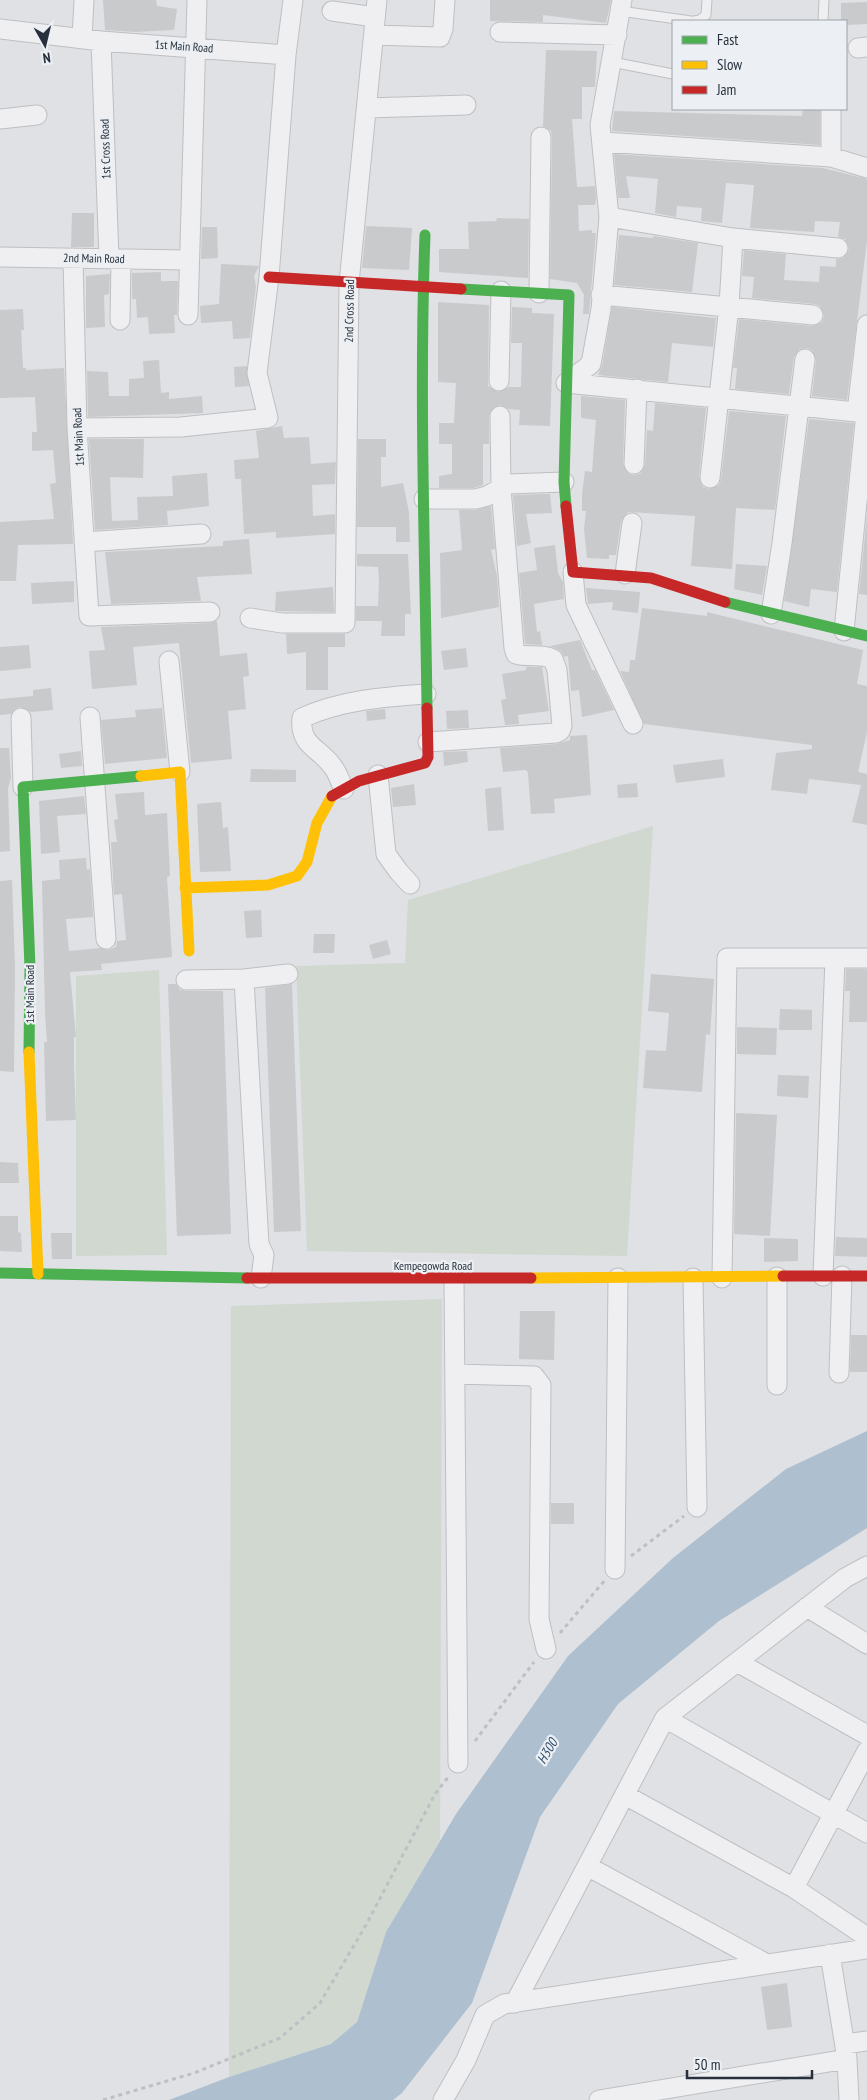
<svg xmlns="http://www.w3.org/2000/svg" width="867" height="2100" viewBox="0 0 867 2100" font-family="'PT Sans Narrow',sans-serif">
<rect width="100%" height="100%" fill="#dfe1e4"/>
<path fill="#d0d8d0" d="M653,826L627,1256L307,1251L296,966L405,963L408,900Z
M159,970L167,1255L76,1256V976Z
M442,1299L440,1840L386,1932L357,2022L331,2044L229,2077L231,1306Z"/>
<path fill="#aebfcf" d="M867,1431V1528L719,1621L618,1704L540,1817L472,2003L402,2093L393,2100H169L229,2077L331,2044L357,2022L386,1932L456,1814L568,1656L673,1558L786,1469Z"/>
<path fill="#c8cacc" d="M103,0H156L157,6L177,9L174,30L135,32L105,30Z
M490,0H611L606,23L543,15V22L490,21Z
M867,2V24L846,25V21H841V3Z
M546,50L597,51L595,87H582V119H572L577,187L595,186L596,199L595,205H578L579,231L592,230V233H596L589,314H583L584,295L577,283L550,279L552,137L551,131L543,126Z
M803,109H820V145L612,131L614,111L802,116Z
M614,154L823,168L867,179V241L847,400L812,396L816,360L812,350L807,348L800,349L794,357L789,394L735,389L737,368H733L739,319L812,326L822,322L824,316L820,306L815,304L752,298L754,277L742,276L744,250L786,254L784,280L819,282L820,266L836,267V259L843,258L849,250L845,239L838,237L840,222L815,221L814,232L750,228L754,185L726,183L722,223L701,221L702,208L677,206L676,217L655,213L658,179L626,176L630,198H618Z
M72,213H94V247H71Z
M497,218L529,219L528,278L439,272V249H469L468,222L496,221Z
M366,226L412,228L409,270L362,268Z
M202,227H217L218,258L201,259Z
M619,235L653,238V236L698,243L692,292L614,285Z
M221,264L259,266L254,276L256,286L250,338L233,339L232,321L201,323L200,306L219,304Z
M161,272V281H178L177,315H174L175,333L149,334L148,317L137,318L136,299H132V273Z
M110,274L109,294L104,295L105,327L86,328V276Z
M438,302L489,305L488,386L498,392L509,387H521L522,343H511L512,307L532,308V313L554,314L550,426L519,425L520,410L509,409L500,405L494,407L489,416V444H483V485L474,488H439V476L452,474V444H439V423H454L456,383L438,382Z
M612,307L716,318L713,347L672,343L668,382L598,375L602,366Z
M23,309L24,330H21L23,368H26V370L64,368L73,544L18,545L16,581H0V522L54,519L50,484L56,483L53,450L32,451V432H37L35,397L0,398V310Z
M159,360L161,393L169,392V399L202,396L203,413L88,417L87,371L108,372L109,396H129V379L144,378L143,361Z
M247,366L249,386L235,387L234,367Z
M581,396L625,400L623,464L628,473L633,475L640,474L645,465L647,430L653,431L655,403L706,408L699,477L703,487L709,489L719,485L721,479L729,411L786,416L775,510L736,508L732,569L691,566L695,516L628,512L621,521L616,555H609V559L587,558L584,529L586,511H582V494L585,471L592,472L596,420L581,418Z
M809,419L854,423L837,592L811,589L809,607L784,601Z
M282,426L284,438L309,437L311,464L336,462L335,484L312,485L313,516L335,514V534L276,538V532L244,534L241,479H235L234,460L259,458L256,431Z
M89,439H144L143,478L110,477L112,521L138,520L137,497L173,496L172,476L207,473L209,506L167,511L168,525L95,530Z
M358,439H386V457H381V487L403,483L409,512L410,542H396V527H357Z
M550,494L552,513L526,514L531,543L517,546L513,495Z
M491,506L495,549L491,550L497,576L499,607L441,618L440,553L462,550L459,510H476Z
M867,515V595L859,594Z
M249,539L252,574L197,577L201,601L111,604L105,552L223,546V541Z
M555,545L558,573L563,582L564,599L534,604L537,632L540,631L542,645L525,644L519,573L537,570L534,548Z
M357,554H408L411,614H405V636H381L382,621H356V606H378L379,583L378,567L357,566Z
M736,564L767,566L762,595L734,589Z
M74,581V602L32,604L31,583Z
M333,587L334,612L275,611L276,592Z
M586,588L640,592L638,613L612,610L613,602L588,604Z
M642,608L707,616V612L711,613L863,650L857,684L867,686V732L858,772L867,774V825L852,822L861,785L809,779L807,794L771,790L776,753L812,749V745L644,724L620,671L629,672L630,660H635Z
M217,621L220,656L247,653L249,676L243,677L246,709L228,711L232,759L191,763L179,643L133,647L137,685L92,689L89,651L105,650L101,627L210,623Z
M286,634H345V647H328V690H306V652L287,654Z
M580,640L592,670H595L614,710L582,717L579,690L571,691L568,656L564,657L561,651L550,646Z
M29,645L31,668L0,671V647Z
M466,648L468,667L444,670L441,651Z
M526,667H542L549,711L518,715L519,724L505,725L501,700L506,699L502,674L526,670Z
M51,688L53,710L31,712L20,707L15,709L11,714L0,715V699L33,696V690Z
M162,708L167,758L105,764L101,720L136,717L135,710Z
M385,709L386,719L367,721L366,711Z
M468,710L469,728L447,729L446,711Z
M587,735L591,795L554,799L555,813L531,814L528,773L526,770L503,772L500,748L557,744L570,740V736Z
M0,748H9L11,778L8,788L10,851L0,852Z
M81,751L82,766L61,768L59,754Z
M467,751L468,762L444,766L443,752Z
M723,759L725,777L676,783L673,765Z
M251,769L296,770V782H250Z
M637,783L638,797L618,798L617,785Z
M414,784L416,805L393,807L391,788Z
M501,787L504,830L488,831L485,789Z
M144,792L145,815L167,813L170,876L167,877L172,957L101,964L102,970L70,972L76,1037H74V1066L76,1120L46,1121L44,1042H47L45,1013L42,881L60,879L59,860L86,858L87,870L90,869L93,917L66,919L69,951L100,948L107,950L116,947L117,941L126,940L122,894L114,895L111,842H117L114,820L118,819L115,794Z
M84,796L86,814L57,816L60,852L41,854L39,801Z
M221,802L223,828L228,827L231,871L200,872L197,804Z
M12,880L15,968L14,1072L0,1071V881Z
M261,910L262,937L246,938L244,911Z
M314,934H335L334,953H313Z
M387,940L391,954L373,959L369,945Z
M846,969H867V1022H849L850,991H845Z
M651,974L714,979L710,1035L706,1034L702,1092L643,1088L646,1050L666,1051L669,1013L648,1011Z
M168,984H176L180,990L186,991H223L231,1234L177,1236Z
M292,984L301,1231L274,1232L265,988Z
M780,1009L812,1010V1030H779Z
M737,1027L777,1028L776,1055L737,1054Z
M778,1075L809,1076L808,1098L777,1096Z
M736,1113L777,1115L770,1236L734,1234Z
M0,1162L18,1163L19,1183H0Z
M0,1216H18V1232L21,1233L22,1252L0,1251Z
M51,1233H72V1259H52Z
M836,1237L867,1238V1257L835,1256Z
M764,1238L798,1239V1261L764,1262Z
M520,1311H555L554,1360L519,1359Z
M851,1335H867V1372H850Z
M551,1503H574V1524H551Z
M787,1983L792,2027L767,2030L761,1987Z"/>
<g fill="none" stroke-linecap="round" stroke-linejoin="round">
<g stroke="#bdbfc2" stroke-width="11">
<path id="lane" d="M620,11L691,21
M694,21L700,20L706,15L707,0
M823,21L824,0
M612,62L673,74"/>
</g>
<g stroke="#bdbfc2" stroke-width="21">
<path id="street" d="M332,11L375,17
M0,29L101,41L286,55
M500,32L617,35
M374,35L440,37L443,29L445,0
M82,38L84,0
M101,41L109,258
M858,48L867,47
M367,108L466,105
M0,119L37,115
M603,142L831,157L867,168
M831,157V109
M609,217L733,238L729,306L710,478
M733,238L838,248
M0,257L188,260
M73,258L77,428L89,616L210,612
M539,293L541,137
M601,295L813,315
M188,315L197,0
M120,320L121,259
M499,381L501,291
M566,383L591,364L601,309L609,217L600,125L622,0
M566,383L867,413
M857,412L867,325
M77,428L181,427L268,418L257,373L269,277L286,55L293,0
M634,464L637,389
M424,499H476L487,496L508,484L564,482
M84,542L201,534
M573,572L576,605L633,724
M625,574L632,523
M771,614L782,543L805,359
M250,618L282,623H345L349,283L377,0
M844,631L866,413
M169,661L180,772
M90,717L106,939
M21,718L23,787
M428,742L556,733L560,731L562,726L557,670L553,659C542,653 528,658 516,654L514,648L501,488L500,416
M378,775L386,854L399,872L410,884
M344,789C340,782 338,773 333,767C320,748 299,746 302,718C341,700 384,697 426,694
M186,980L244,979
M823,1276L835,958
M777,1277V1385
M261,1278L264,1255L259,1244L244,979L288,974
M693,1278L697,1507
M722,1278L727,958H867
M454,1279L458,1763
M839,1373L842,1276
M455,1374L534,1376L541,1385L539,1619L546,1649
M615,1569L618,1278
M807,1607L867,1644
M737,1662L867,1735
M665,1718L867,1833
M625,1795L794,1888L867,1937
M587,1866L767,1964
M794,1888L867,1751
M830,1954L847,2059L849,2100
M515,2003L665,1718L845,1578L867,1566
M845,2044L867,2041
M443,2100L466,2060L485,2015L504,2004L867,1949
M599,2100L847,2059"/>
</g>
<path stroke="#bdc0c3" stroke-width="3" stroke-dasharray="4 4" stroke-linecap="butt" d="M631,1556L684,1516
M560,1633L605,1580
M475,1741L534,1662
M103,2100L194,2073L280,2038L320,2003L366,1925L435,1794L449,1776"/>
<use href="#lane" stroke="#efeff1" stroke-width="9"/>
<use href="#street" stroke="#efeff1" stroke-width="19"/>
<path stroke="#4caf50" stroke-width="11" d="M425,235C419,392 425,551 427,708
M461,289L569,295L564,482L566,506
M725,602L867,636
M29,1052L30,968L23,787L141,776
M0,1273L247,1278"/>
<path stroke="#ffc107" stroke-width="11" d="M141,776L180,772L189,951
M185,888L268,885L297,876L307,862L317,823L332,796
M29,1052L38,1274
M531,1278L783,1276"/>
<path stroke="#c62828" stroke-width="11" d="M269,277L461,289
M566,506L573,572L651,578L725,602
M332,796L359,781L425,763L428,757L427,708
M783,1276H867
M247,1278H531"/>
</g>
<g text-anchor="middle" dominant-baseline="central" stroke-width="4.5" stroke-linejoin="round" paint-order="stroke">
<g font-size="12" fill="#27303c" stroke="#ecf0f4">
<text transform="translate(184 46) rotate(4)">1st Main Road</text>
<text transform="translate(105 149) rotate(-92)">1st Cross Road</text>
<text transform="translate(94 258) rotate(1)">2nd Main Road</text>
<text transform="translate(349 311) rotate(-89)">2nd Cross Road</text>
<text transform="translate(78 437) rotate(-93)">1st Main Road</text>
<text transform="translate(29 994) rotate(-90)">1st Main Road</text>
<text x="433" y="1265">Kempegowda Road</text>
</g>
<g font-size="14" font-style="italic" fill="#33516e" stroke="#ecf0f4">
<text transform="translate(547 1751) rotate(-59)">H300</text>
</g>
</g>
<rect x="672" y="20" width="175" height="90" fill="#ecf0f4" stroke="#9da3aa"/>
<rect x="682" y="36" width="25" height="8" fill="#4caf50" stroke="#9da3aa"/>
<text x="717" y="45" font-size="15" fill="#27303c">Fast</text>
<rect x="682" y="61" width="25" height="8" fill="#ffc107" stroke="#9da3aa"/>
<text x="717" y="70" font-size="15" fill="#27303c">Slow</text>
<rect x="682" y="86" width="25" height="8" fill="#c62828" stroke="#9da3aa"/>
<text x="717" y="95" font-size="15" fill="#27303c">Jam</text>
<g transform="translate(45 45) rotate(172)" stroke="#ecf0f4" stroke-width="4" paint-order="stroke">
<path d="M0-4L9 19L0 12L-9 19Z" fill="#27303c"/>
<text y="-8" font-size="14" font-weight="bold" text-anchor="middle" fill="#27303c">N</text>
</g>
<path d="M687 2070v8h125v-8" fill="none" stroke="#27303c" stroke-width="2.5"/>
<text x="694" y="2070" font-size="15" fill="#27303c" stroke="#ecf0f4" stroke-width="4" paint-order="stroke">50 m</text>
</svg>
